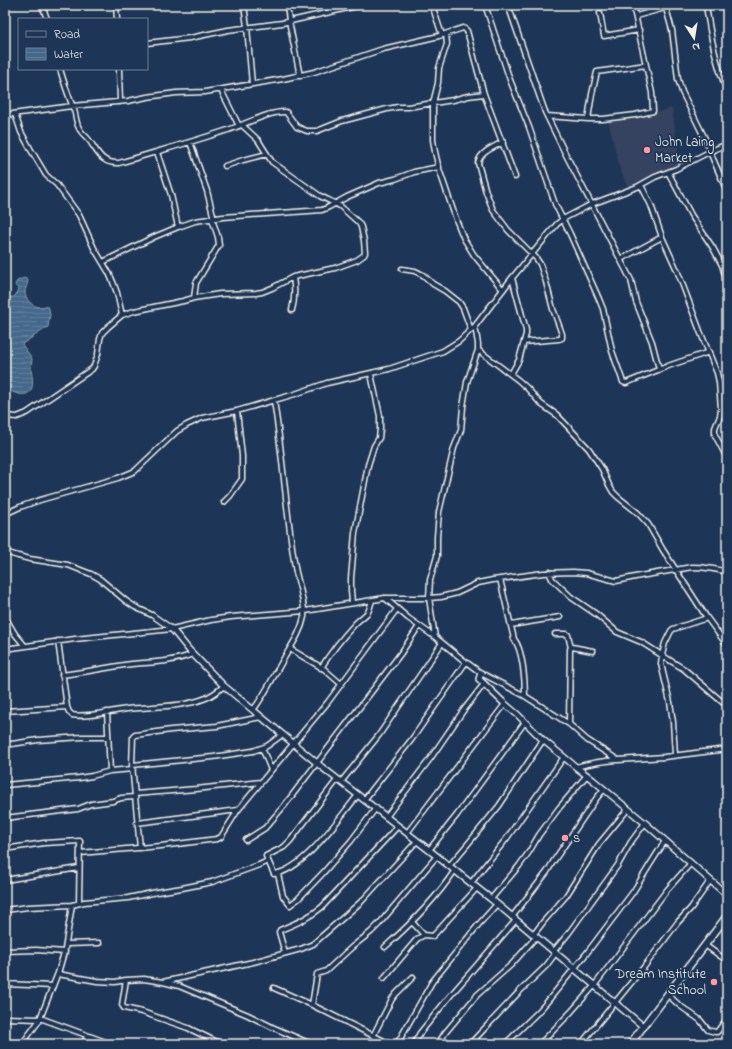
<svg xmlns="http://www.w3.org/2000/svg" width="732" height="1049" viewBox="0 0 732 1049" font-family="'Indie Flower',sans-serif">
<defs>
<pattern id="water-rules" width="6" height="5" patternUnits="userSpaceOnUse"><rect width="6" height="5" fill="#44688b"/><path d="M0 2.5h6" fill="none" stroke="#607e9b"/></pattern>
</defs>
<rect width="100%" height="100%" fill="#1d3557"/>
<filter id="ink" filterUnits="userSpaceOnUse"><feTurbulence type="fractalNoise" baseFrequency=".025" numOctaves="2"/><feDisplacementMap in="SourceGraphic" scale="8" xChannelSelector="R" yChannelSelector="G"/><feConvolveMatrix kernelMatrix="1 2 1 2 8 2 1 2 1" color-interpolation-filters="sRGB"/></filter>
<g filter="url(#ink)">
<path fill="#344361" d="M672,108L680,164L666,171L657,172L638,184L628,188L619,166L608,120L657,112Z"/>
<path fill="url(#water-rules)" stroke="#8a9fb0" d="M24,278L28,280C28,285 25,288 25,293C26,300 32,306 39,307C41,307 44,306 46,306L49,308L50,315L48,327L22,344C24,348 31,356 32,359C32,362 31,366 31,369C32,376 36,391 26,394C19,396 12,391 5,390V298L14,297L19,290L15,285L17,281Z"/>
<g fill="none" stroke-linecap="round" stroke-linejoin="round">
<g stroke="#f4f1e8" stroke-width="7">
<path id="minor" d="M42,5L47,19
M116,5L117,19
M244,5L247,27L252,84
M287,5L289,21L300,76
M432,5L442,35
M485,5L510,80L529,127L555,204L570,234L599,299L603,309L612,351L623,382L626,383L668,366L709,352
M508,5L545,112L565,153L631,280L636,302L652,342L659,369
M706,5C710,34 716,64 727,91
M540,6L544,5
M666,8L672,30L678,79L682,92L711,151
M600,13L604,36L639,30
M636,16L676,5
M446,34L447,44L439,68L438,83L433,103V140L435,152L439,169L457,222L464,239L474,255L503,290
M147,43L190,38L228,30L282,23L361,5
M60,69C64,83 69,97 74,110C76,116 76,123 79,128C81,133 86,136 89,140C98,152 101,164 119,163C155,152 192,142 228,130C244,125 269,111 286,112L297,127L307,131H317L342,121L387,109L398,107H408L453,100L468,96L484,94
M119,69L120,102
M221,90L239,126
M15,114L21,132L31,150L46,175L57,185L79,215L94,248L109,273L113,282L117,293L122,315
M5,115L72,106L128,101L147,97L176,93L205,92L283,79L314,72L383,49L439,36L463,28L465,29L467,31L484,94L515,177
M547,116L588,119H603L635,115L653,111L652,93L633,5
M588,119L592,94L597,72L646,65
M190,142L207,191L214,219
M503,142C494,147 480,152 478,163L486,192L493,210L508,230L536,258L540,264L546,282L553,309L562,334V338L559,339L524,342
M157,152L171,195L178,227
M710,152L727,191
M225,166L243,160L267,154
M668,172L691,215L713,248L722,265L727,281
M641,185L651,205L662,237L677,270L700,331L717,373L719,382L721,409L720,416L715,428V435L727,458
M621,259L662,237
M103,262L154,237L178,227L195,221L223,217L322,210L329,207L347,197L379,183L395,179L414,172L439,167
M402,269L415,271L423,275L433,284L445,291L459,302L463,308L471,330
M194,298L196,283L219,245L218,237L212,219
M292,310C295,299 295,289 293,277
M475,326L478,344V350L467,382L463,407L461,430L454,448L439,512L437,537V556L430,580L429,598L435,637L462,659L481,673L525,696L569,724L587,740L618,760L664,757L727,749
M478,350L518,380L527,388L541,404L557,415L589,449L602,469L609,485L613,492L618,497L638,513L648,524L663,550L707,618L727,645
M511,374L519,360L526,334V330L512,278
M5,416L17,417L27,413L92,369L94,366L98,354L100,339L102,333L108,327L122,315L134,311L183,301L194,298L220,294L256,293L262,292L272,288L293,277L335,268L357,260L364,255L365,253L364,241L361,227L359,223L340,206L320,196L272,162L258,140L242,125
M224,502L230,496L242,479V456L237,411
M5,514L20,507L40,500L118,478L135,471L177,431L187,425L202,418L237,411L295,394L327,383L389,369L443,351L459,341L475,326L512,278L557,224L563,219L592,204L637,187L655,177L676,169L711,151L727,144
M5,552L18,556L30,559L68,565L91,574L100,579L126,601L135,607L152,615L172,629
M549,572L552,579L571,597L596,614L617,632L641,642L671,661L684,669L727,706
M500,579L514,639C523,650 525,681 525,696
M385,598L408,618L435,637
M352,603L351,590V578L355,533L368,465L374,446L379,438L380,429V416L371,374
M5,617L15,634L25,646
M511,625L560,617
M555,634H567L568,635L571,648
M58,641L67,707L69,712L72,715C86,718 111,711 127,709C153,706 181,708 206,698C213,695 218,691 224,686
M5,649L75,639L172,629L211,620L231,617L305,611L385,598H429L441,597L457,593L478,583L493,580L543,573L573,572L586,573L616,581L640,576L692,567C704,567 716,569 727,572
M290,649L324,669L341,684
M321,668C331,652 342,638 354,625C358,620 364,617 368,612C370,608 371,604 372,600
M62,675C86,672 109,667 132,664C153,662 173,662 193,654
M253,710C265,695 273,677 283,660C291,646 301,633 304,617C306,603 297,581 295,567C286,512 283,456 274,401
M5,711L67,707
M107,712L110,771
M569,724L570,649L572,647L593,651
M5,745L38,740L82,737H108
M262,748L271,770
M675,755L673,722L670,702L661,664L662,655L665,643L671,631L673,629L707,618
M132,765L213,757L253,751L267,746L282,735
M576,767C590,763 603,761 617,760
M337,780L290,841L284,847L266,856L274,874C303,871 340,817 358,795
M341,782L379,735L442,643
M5,785L79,778L92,776L110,771L133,769
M135,794L196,789L261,782
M364,800L412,739L466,662
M386,817L430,759L463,711L484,684
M5,818L78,809L91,804L113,801L121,798L135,797
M137,823L238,810
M407,833L505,704
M246,840L265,828L284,806L401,653L419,626
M140,848L132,765L133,737L135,735L171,730L217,726L261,717
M5,849L44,843L80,841L79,903
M429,850L457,815L525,722
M80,853L161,846L217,839L221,837L238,810L328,702L397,609
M449,866L467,845L499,806L543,740
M278,874L283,896L290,905L298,899L323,873L351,841L376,808
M5,880L79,868
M471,883L507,838L564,757
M491,899L519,866L529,852L539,835L559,808L587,775
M5,910L28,907L72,905L84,902L128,898L157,892L182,888L212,882L259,865L268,861
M512,917L547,872L553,862L596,799L604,789
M412,922L424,935L433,936L477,888
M534,934L544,921L566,896L599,844L628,809
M66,944L99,943
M705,945L727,961
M385,947C411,924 436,899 455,870
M5,951L36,950L65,952
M553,952L568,934L618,865L631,842L645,823
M285,953L279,932L280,930C295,924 309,918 322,907L398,826
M5,968L7,973L8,984
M58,974L97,981L115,982L126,980L144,979L163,982L179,986L248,1015L272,1027L311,1044
M384,978L417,939L424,935
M126,980L122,1005L124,1008L142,1012L188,1028L221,1044
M163,982L253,962L301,949L313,944L362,901L417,841
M5,984L53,986
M274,988L312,1005L390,1044
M668,995L679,1005L700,1020L708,1030L715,1032H717L727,1019
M312,1005L317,974L326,971L352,947L371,932L379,924L437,856
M5,1018L40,1019
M40,1018L111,1044
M373,1036L392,999L396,994L413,977
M22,1044L39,1021L58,973L65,949L72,905
M84,1044L87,1036
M397,1044L432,982L479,924L497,904
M414,1044L420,1033L450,996L516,920
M438,1044L445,1033L477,995L512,964L536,937
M470,1044L519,992L546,966L555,954
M505,1044L538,1012L547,1002L586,954L633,892L651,863L665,841
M540,1044L571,1012L594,986L667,890L691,863
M581,1044L644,967L678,922L691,908L710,881"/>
</g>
<g stroke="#f4f1e8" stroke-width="8">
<path id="tertiary" d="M172,629L189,650L224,686L323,768L429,850L491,899L644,1027
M481,673L479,679L505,704L518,715L543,740L576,767L593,780L645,823L727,895"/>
</g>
<g stroke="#f4f1e8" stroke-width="9">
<path id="secondary" d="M630,1044L727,916"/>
</g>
<use href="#minor" stroke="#1d3557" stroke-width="4"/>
<use href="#tertiary" stroke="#1d3557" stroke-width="5"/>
<use href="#secondary" stroke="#1d3557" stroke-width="6"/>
</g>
</g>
<g fill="#ff9aa2" stroke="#1d3557" stroke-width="1.5">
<circle cx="647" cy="150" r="4"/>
<circle cx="565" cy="838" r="4"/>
<circle cx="714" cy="982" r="4"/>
</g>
<g text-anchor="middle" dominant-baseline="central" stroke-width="3.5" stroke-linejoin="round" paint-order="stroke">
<g font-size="14" fill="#f4f1e8" stroke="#1d3557" text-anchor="start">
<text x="655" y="142">John Laing<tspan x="655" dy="16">Market</tspan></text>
<text x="573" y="838">s</text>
<text x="706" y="974" text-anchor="end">Dream Institute<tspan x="706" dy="16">School</tspan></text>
</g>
</g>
<rect width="732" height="1049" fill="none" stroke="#1d3557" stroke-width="20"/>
<rect x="10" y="10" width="712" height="1029" fill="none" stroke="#f4f1e8" stroke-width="1.5" filter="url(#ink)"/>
<rect x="18" y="18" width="130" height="52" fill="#1d3557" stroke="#738091"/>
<rect x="26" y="31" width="20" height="6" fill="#1d3557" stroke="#738091"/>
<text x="54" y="38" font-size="12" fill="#f4f1e8">Road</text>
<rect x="26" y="48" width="20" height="12" fill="url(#water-rules)" stroke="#738091"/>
<text x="54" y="58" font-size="12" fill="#f4f1e8">Water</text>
<g transform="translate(694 38) rotate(168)" stroke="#1d3557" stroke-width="3" paint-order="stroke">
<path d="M0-3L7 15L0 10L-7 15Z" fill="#f4f1e8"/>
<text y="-6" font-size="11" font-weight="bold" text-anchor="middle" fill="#f4f1e8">N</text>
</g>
</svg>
